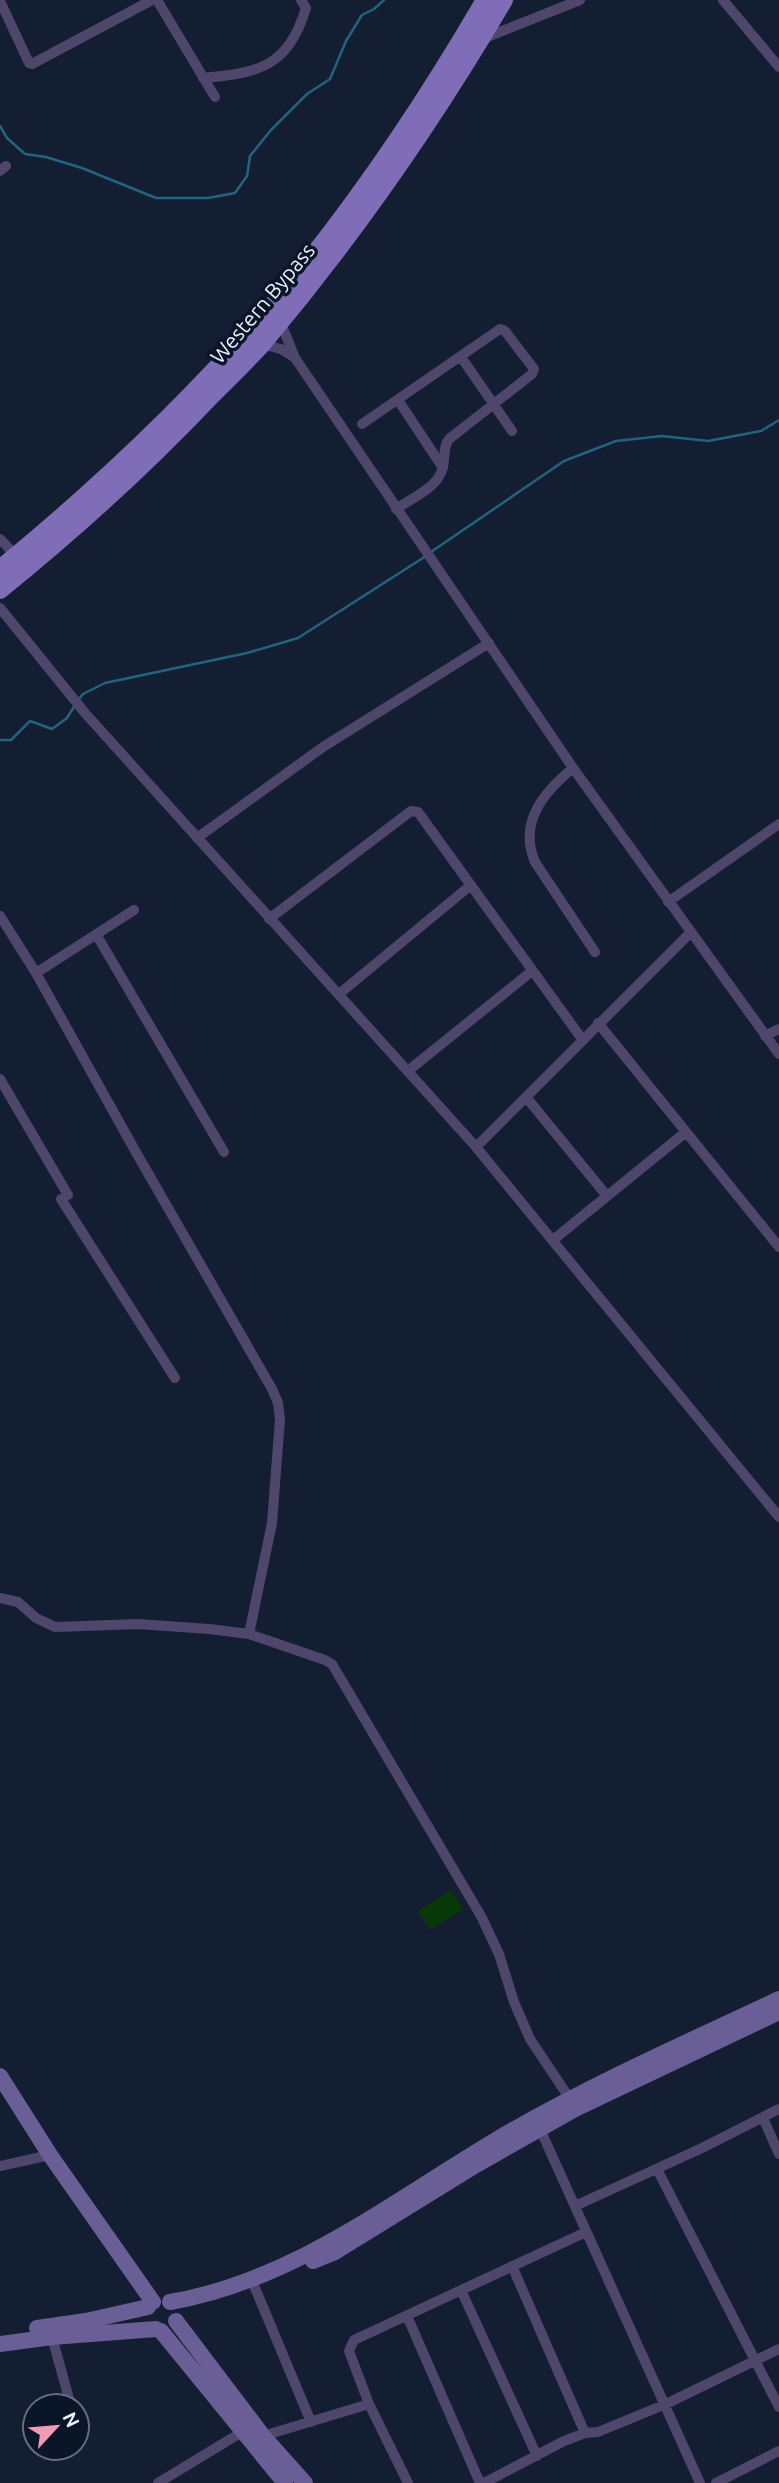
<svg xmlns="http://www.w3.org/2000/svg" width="779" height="2483" viewBox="0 0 779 2483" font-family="Ubuntu,sans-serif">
<rect width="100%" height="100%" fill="#141e32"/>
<path fill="#073807" d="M451,1890L463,1909L430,1930L418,1911Z"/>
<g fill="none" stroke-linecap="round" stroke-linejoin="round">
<path stroke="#23637f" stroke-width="2.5" d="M0,126L7,138L25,154L46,157L82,168L156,198H208L235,193L247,176L250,156L271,130L307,94L330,79L346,41L362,15L374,9L384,0
M431,552L564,461L616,441L662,436L708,441L761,431L779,420
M79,699L83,694L105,683L247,653L298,638L426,556
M0,740H11L30,721L52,729L67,718L75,705"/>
<path stroke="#4f476b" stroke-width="10" d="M157,0L215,97
M723,0L779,67
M0,1L29,63L32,64L152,0
M482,39L580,0
M203,78C259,73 288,67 306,8L301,0
M0,171L6,166
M280,321L295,358L573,768L779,1054
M261,344L281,349L294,357
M461,357L512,431
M398,400L443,468
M362,424L500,329L505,331L534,369L532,374L449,439C442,448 446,460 442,470C437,488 410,499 396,509
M0,539L16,556
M0,608L85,713L476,1147L779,1517
M573,768C544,792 518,822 535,862L595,952
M197,838L323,747L489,643
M668,902L779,824
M0,916L36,973L137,1154L272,1389L278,1403L280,1419L272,1523L249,1634
M269,919L411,811L418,812L582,1039
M96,934L224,1152
M36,973L134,910
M339,994L471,885
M598,1023L779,1247
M765,1036L779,1029
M409,1070L532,971
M0,1079L68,1195
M526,1097L607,1196
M476,1147L690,933
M61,1199L175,1378
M553,1240L686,1132
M0,1598L18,1602L36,1618L55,1627L138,1624L209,1629L249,1634L325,1660L332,1664L481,1916L499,1954L514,2002L530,2039L570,2099
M763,2118L779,2154
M540,2129L700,2483
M0,2166L50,2155
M657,2169L779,2407
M575,2206L702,2148L779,2109
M512,2266L585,2433
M255,2288L311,2422
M461,2290L537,2456
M407,2316L480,2483
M52,2337L71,2406
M77,2426V2427
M263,2436L369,2404
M158,2483L242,2432
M408,2483L369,2404L349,2351L354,2340L586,2232
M484,2483L564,2441L585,2433L598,2432L666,2404L779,2349
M716,2483L779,2451"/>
<path stroke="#6a5e96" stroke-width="16" d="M0,2076L50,2155L153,2302
M313,2261L335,2252L476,2165L575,2109L779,2012
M170,2302C299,2280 403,2193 513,2130C599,2081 690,2041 779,1999
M176,2321L263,2436L305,2483
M37,2328L86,2321L148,2307
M161,2331L285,2483
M0,2344L52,2337L156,2329"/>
<path stroke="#7f6eb7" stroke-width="18" d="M0,569C90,495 176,415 253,328C341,228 418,115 485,0
M0,590C74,530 145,466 211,396C228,379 247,361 263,343C353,236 433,121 504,0"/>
</g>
<g text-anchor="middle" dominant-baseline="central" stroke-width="7" stroke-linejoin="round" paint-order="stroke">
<g font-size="21" fill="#e9f0ff" stroke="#0b1528">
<text transform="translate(262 303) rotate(-50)">Western Bypass</text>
</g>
</g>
<g transform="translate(56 2427) rotate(64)"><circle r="33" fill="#0b1528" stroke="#646d7e" stroke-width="2"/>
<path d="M0-5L12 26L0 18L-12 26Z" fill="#f09ab7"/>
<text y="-10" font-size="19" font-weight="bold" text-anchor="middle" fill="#e9f0ff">N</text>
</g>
</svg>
